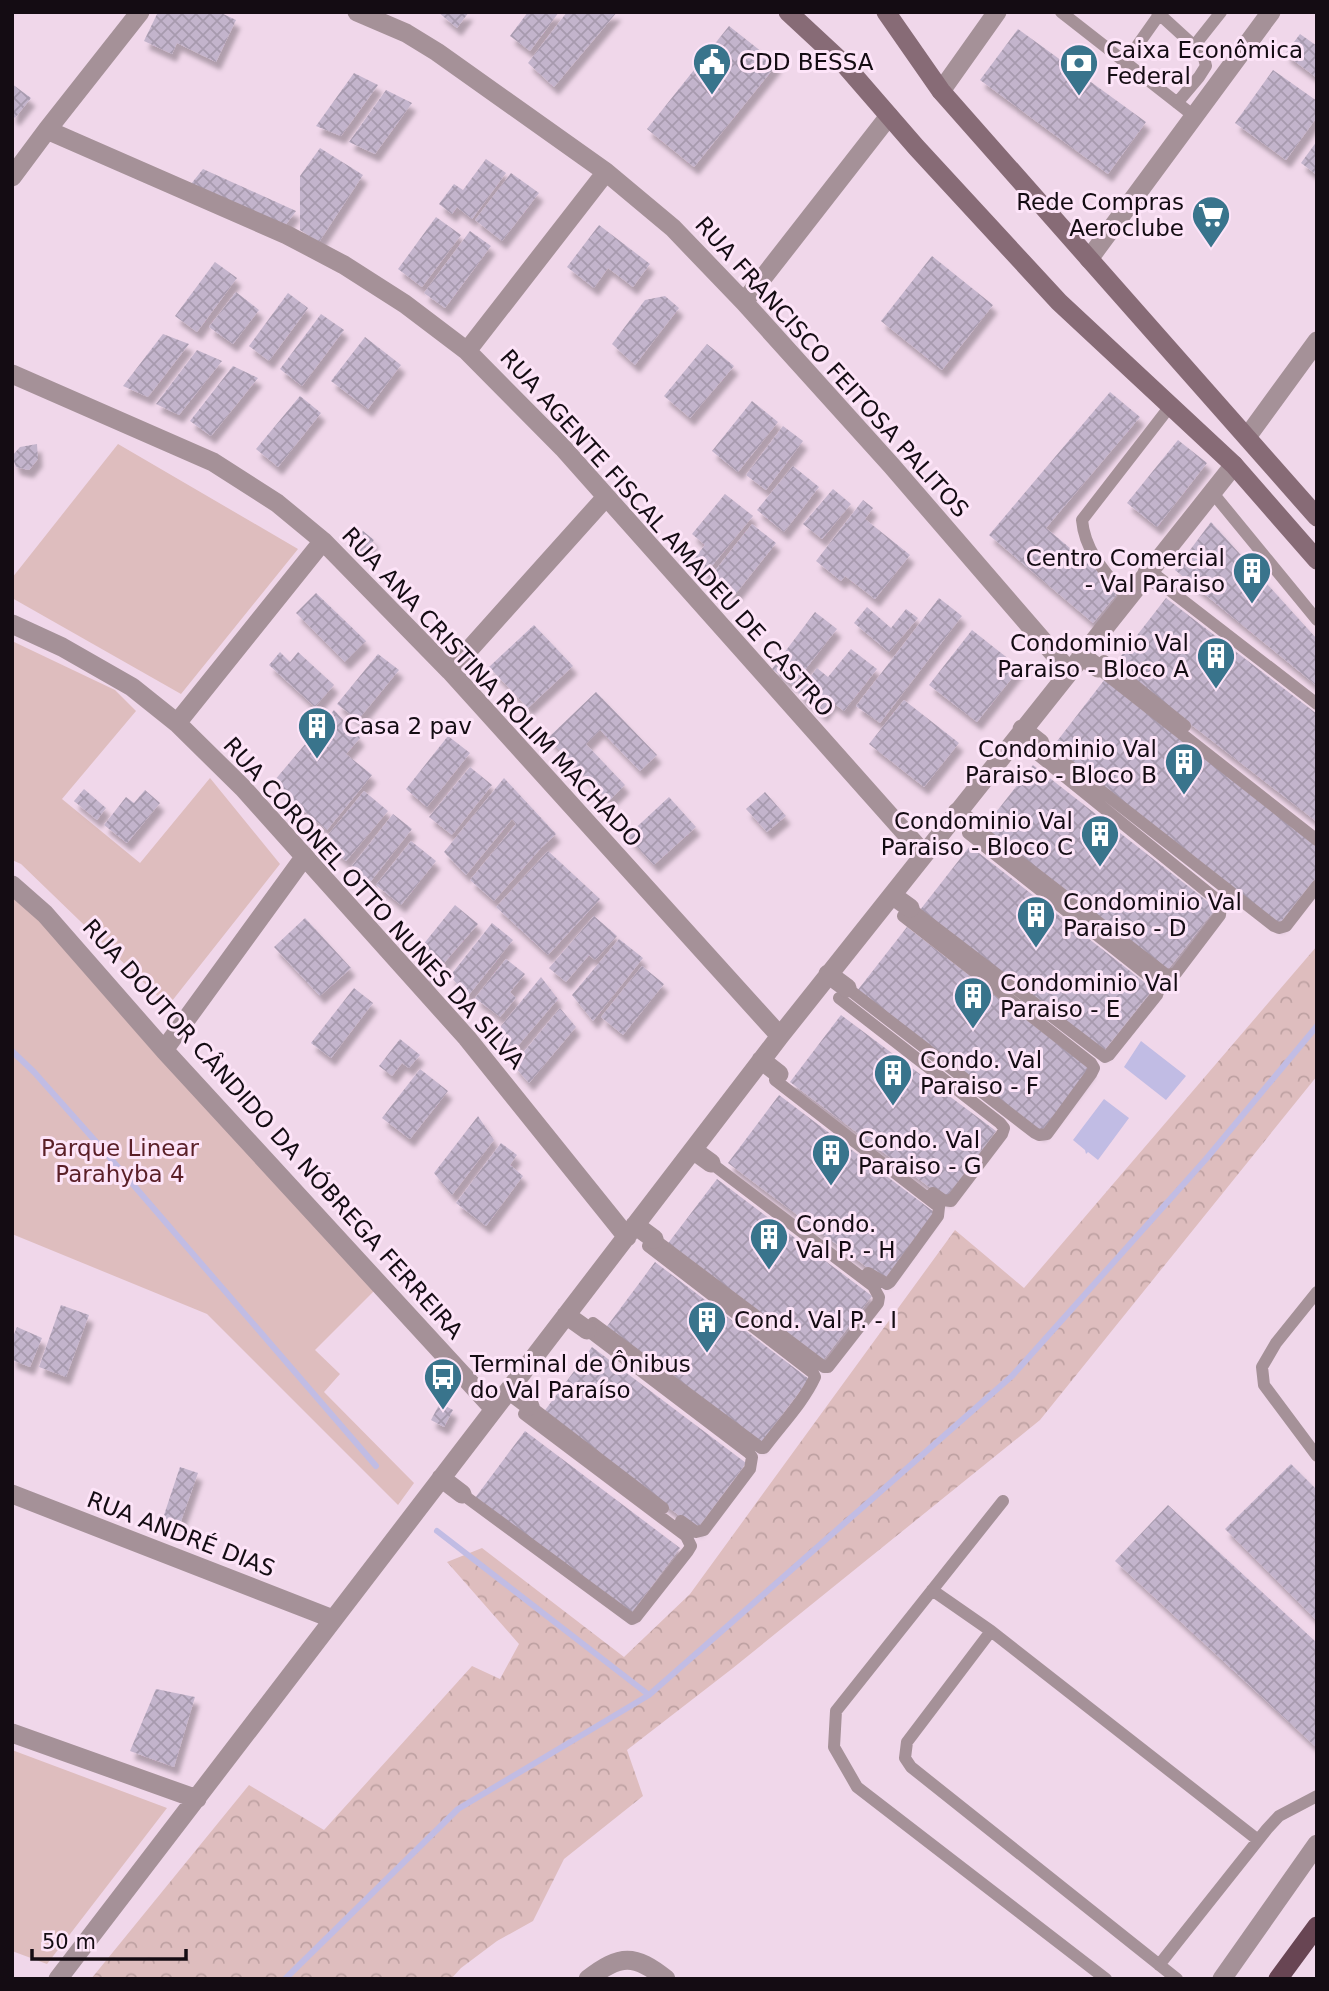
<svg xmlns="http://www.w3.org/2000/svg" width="1329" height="1991" viewBox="0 0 1329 1991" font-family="'DejaVu Sans',sans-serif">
<defs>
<pattern id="forest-crowns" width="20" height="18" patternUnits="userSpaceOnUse" patternTransform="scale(1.75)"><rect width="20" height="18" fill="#debdbe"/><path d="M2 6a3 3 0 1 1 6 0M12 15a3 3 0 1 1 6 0" fill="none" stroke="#bea1a2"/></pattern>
<pattern id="building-cross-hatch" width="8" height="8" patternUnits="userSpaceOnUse" patternTransform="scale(1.75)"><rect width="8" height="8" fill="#c3b4cc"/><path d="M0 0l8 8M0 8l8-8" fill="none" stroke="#a79aae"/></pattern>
<filter id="shadow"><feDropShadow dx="4.5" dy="8" stdDeviation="2" flood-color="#0004"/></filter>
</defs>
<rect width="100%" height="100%" fill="#f0d7ea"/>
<path fill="#debdbe" d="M118,444L298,549L181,694L12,598V578Z
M12,641L115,690L136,711L62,799L140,863L210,778L280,864L168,1006L21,864L12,860Z
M12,887L380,1285L315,1350L340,1374L324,1392L414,1483L398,1505L207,1314L12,1234Z
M12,1750L167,1808L47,1964L12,1951Z"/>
<path fill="url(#forest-crowns)" d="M1317,946V1076L1040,1420L733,1668L627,1750L643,1796L564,1859L533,1921L497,1941L461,1968L451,1979H91L249,1785L324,1830L472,1666L500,1679L519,1644L447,1562L482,1548L624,1657L690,1594L955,1230L1024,1288Z"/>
<path fill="#c1bce4" d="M1141,1041L1186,1076L1166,1100L1124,1067Z
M1104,1099L1129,1118L1098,1160L1088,1152L1086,1154L1085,1150L1073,1140Z"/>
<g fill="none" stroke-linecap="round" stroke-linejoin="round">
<path stroke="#c1bce4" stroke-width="6" d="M12,1051L34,1072L98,1144L376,1466
M437,1531L649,1695
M285,1979L458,1809L649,1695L1012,1376L1206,1159L1317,1026"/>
</g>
<path fill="url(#building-cross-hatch)" filter="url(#shadow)" d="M158,12H219L236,20L216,62L177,43L172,54L144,41Z
M438,12H469L457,28Z
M528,12H559L530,51L510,36Z
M567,12H617L554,87L528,63Z
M729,26L777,64L694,167L647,129Z
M1018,29L1146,122L1108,174L980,80Z
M1300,34L1317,46V78L1285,54Z
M1273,70L1317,101V117L1286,160L1235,123Z
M354,73L378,85L341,136L316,126Z
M12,84L31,98L15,118L12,115Z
M386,90L412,103L375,154L349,142Z
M1317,141V175L1301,163Z
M320,148L363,175L319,242L300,230V176Z
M486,159L506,173L472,219L457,207L452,214L439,204L454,184L463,190Z
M203,169L296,211L284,227L191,184Z
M511,173L539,193L502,241L475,220Z
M436,217L461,235L422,287L398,269Z
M599,225L650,264L633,287L608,268L594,288L567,267Z
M470,231L491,246L445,308L424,293Z
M932,256L993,305L942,370L881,321Z
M215,262L237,278L197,332L175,316Z
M236,292L259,310L233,344L209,327Z
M288,293L308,308L269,361L249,346Z
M665,296L679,308L635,365L612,344L645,300Z
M321,314L344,330L302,386L280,369Z
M163,334L189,344L148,397L123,386Z
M365,337L401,365L368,409L331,381Z
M707,344L734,366L690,418L664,396Z
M197,350L222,361L179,415L156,404Z
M233,366L258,378L211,436L190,421Z
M1110,392L1140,417L1046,528L1120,590L1093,623L989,535Z
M300,396L321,413L278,467L256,449Z
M752,401L778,422L738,472L712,451Z
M783,426L803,441L766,490L746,475Z
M1178,440L1207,463L1157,527L1127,503Z
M37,444L38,459L29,470L16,467L12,456L20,447Z
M793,466L819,487L784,532L757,510Z
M833,489L851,504L822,539L803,524Z
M725,494L753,516L706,573L692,561L705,545L692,534Z
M863,500L873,508L865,519L910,555L875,599L845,576L841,581L816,561Z
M1211,522L1317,639V686L1175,570Z
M752,524L776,543L734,596L710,577Z
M363,531L374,540L363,553L352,543Z
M316,593L366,641L345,662L296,613Z
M939,598L962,616L880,723L856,706Z
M1166,598L1317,714V822L1114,665Z
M867,607L891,628L906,609L918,618L889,652L854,623Z
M815,612L837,629L793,685L772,669Z
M534,625L573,666L528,708L489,667Z
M972,630L1020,668L977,722L929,685Z
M851,649L877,669L844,711L832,702L823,714L798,693L817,668L828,677Z
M280,652L290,662L298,652L334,685L315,707L269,665Z
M378,654L399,670L358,720L337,704Z
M1105,679L1317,844V876L1278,925L1051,749Z
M596,692L657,755L640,771L600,730L586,744L625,785L609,801L548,738Z
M904,700L959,743L924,787L869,744Z
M334,710L360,738L346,754L372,775L327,830L299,807L297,809L274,781Z
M448,736L470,753L427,807L406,789Z
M1033,765L1216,908L1166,972L983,829Z
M470,767L492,785L452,835L429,817Z
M504,778L556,834L541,848L494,901L470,880L516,824L512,819L466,875L444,852Z
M84,789L106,808L97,820L74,801Z
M145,790L160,803L127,843L104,825L126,797L134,803Z
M364,791L388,811L346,861L323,841Z
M765,792L786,816L767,832L746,809Z
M669,797L696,827L654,865L627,836Z
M393,814L412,829L371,881L352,866Z
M411,841L436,861L401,905L376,885Z
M970,846L1153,989L1102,1053L920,910Z
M548,851L600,899L548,955L496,907Z
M455,905L478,924L429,980L414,956Z
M594,916L617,936L595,960L589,955L566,982L549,968Z
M305,918L351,968L320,996L274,947Z
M492,923L513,940L468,996L450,976Z
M907,927L1090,1069L1040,1133L857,991Z
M619,939L643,958L593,1021L572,995Z
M506,959L525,974L510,992L516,998L500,1017L475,998Z
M642,966L664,984L623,1035L601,1017Z
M541,977L558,999L511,1054L497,1031Z
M354,988L373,1003L331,1058L311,1043Z
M560,1008L576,1027L529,1083L513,1065Z
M841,1015L996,1131L945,1199L790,1082Z
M400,1039L420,1055L409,1068L402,1063L392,1076L379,1066Z
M420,1069L448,1091L410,1139L382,1118Z
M779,1095L934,1212L884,1280L728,1163Z
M478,1116L494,1140L452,1195L434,1173Z
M501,1143L517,1155L510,1165L523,1176L486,1226L456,1203Z
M717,1179L872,1296L821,1363L666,1246Z
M655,1262L809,1379L759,1445L605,1329Z
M61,1305L89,1315L66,1377L39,1367Z
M17,1327L42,1338L30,1367L12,1360V1339Z
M592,1347L746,1463L697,1529L543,1413Z
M440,1403L453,1410L444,1427L431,1420Z
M525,1431L680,1548L630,1615L475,1498Z
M1291,1464L1317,1490V1621L1225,1529Z
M180,1467L198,1473L180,1524L163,1518Z
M1168,1505L1317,1643V1748L1115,1561Z
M156,1689L195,1697L174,1767L130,1751Z"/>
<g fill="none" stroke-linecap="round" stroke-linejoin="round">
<path stroke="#a59198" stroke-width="12" d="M1061,12L1194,116
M1157,12L1203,54L1206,66L1199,77L1177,103
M1194,46L1221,12
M1125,63L1161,12
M1212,492L1317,620
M1163,585L1317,704
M1127,598C1107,574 1085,553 1082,520L1171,405
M1104,661L1185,726
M1098,668L1317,840
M1040,743L1274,926L1279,928L1286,926L1317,886
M974,826L1164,973L1168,975L1176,973L1220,915L1221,903L1033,751
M910,908L1105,1057L1109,1055L1157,995L1160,986L1155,981L968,833
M847,988L1035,1133L1039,1135L1047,1134L1091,1074L1094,1068L1091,1063L903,916
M839,998L1000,1123L1004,1128L1002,1134L951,1201L943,1200L933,1193
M775,1080L939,1207L938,1216L890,1282L887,1284L868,1273
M654,1239L824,1367H828L878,1303L879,1297L873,1286L711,1163
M1317,1292L1276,1343L1262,1367L1264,1385L1317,1456
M593,1323L761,1448H764C781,1425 803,1403 815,1377L813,1373L648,1246
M587,1330L749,1453L752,1457L750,1469L704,1530L696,1532L681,1521
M530,1406L663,1508
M462,1494L632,1619L636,1617L688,1551L691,1546L686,1536L524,1414
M1003,1501L836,1711L834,1747L857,1787L1106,1979
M932,1590L991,1631L1258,1840
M991,1631L907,1742L905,1758L911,1767L1177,1979
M1159,1965L1267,1829L1279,1816L1317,1796"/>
<path stroke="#a59198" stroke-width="19" d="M357,12L406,33L437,52L606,172L673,228L744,302L891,465L1069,671
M941,91L997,12
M47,130L287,235L344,265L405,304L467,351L563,448L924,854
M12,177L47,130L140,12
M1089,259L1271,12
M744,302L889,116
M467,351L606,172
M12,374L213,462L277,503L323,541L450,671L780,1036
M1247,437L1317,341
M1147,573L1163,585
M12,624L62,647L132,687L177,723L243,788L467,1038L627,1237
M1081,655L1098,668
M450,671L606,497
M177,723L323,541
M1022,729L1040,743
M957,812L974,826
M12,885L45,914L164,1050L494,1409
M892,895L910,908
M828,974L847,988
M164,1050L305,856
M761,1060L779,1074
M693,1150L711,1163
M635,1225L654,1239
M566,1315L587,1330
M509,1390L530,1406
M441,1478L462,1494
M12,1494L333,1619
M12,1733L197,1799
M58,1979L780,1036L1234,465
M588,1979C620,1954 635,1954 666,1979
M1222,1979L1317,1844"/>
<path stroke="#876b76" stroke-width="19" d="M788,12L844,64L916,147L1059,302L1234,465L1317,560
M886,12L941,91L1317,517"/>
<path stroke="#684553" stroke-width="19" d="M1278,1979L1317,1926"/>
</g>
<defs>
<g id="civic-pin" transform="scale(2.0125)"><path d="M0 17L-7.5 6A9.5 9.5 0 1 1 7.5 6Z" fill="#39748c" stroke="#fde4f8"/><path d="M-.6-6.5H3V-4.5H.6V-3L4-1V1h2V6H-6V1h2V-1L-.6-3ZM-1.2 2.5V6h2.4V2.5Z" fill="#fff"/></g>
<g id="bank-pin" transform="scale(2.0125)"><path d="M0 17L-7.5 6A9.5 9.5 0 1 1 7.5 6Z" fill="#39748c" stroke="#fde4f8"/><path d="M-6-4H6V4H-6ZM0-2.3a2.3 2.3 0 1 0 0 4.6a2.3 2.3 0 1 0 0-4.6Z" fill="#fff"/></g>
<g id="supermarket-pin" transform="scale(2.0125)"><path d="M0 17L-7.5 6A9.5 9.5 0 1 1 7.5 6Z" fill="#39748c" stroke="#fde4f8"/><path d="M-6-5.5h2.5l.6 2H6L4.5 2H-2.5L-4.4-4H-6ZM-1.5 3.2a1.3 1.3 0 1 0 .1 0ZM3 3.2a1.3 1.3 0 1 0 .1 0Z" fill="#fff"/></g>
<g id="building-pin" transform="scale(2.0125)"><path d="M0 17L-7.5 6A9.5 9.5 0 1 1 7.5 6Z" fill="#39748c" stroke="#fde4f8"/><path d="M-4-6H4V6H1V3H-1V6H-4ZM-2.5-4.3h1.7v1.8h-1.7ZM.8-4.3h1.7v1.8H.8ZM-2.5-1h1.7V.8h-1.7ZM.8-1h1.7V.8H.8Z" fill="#fff"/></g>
<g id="bus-pin" transform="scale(2.0125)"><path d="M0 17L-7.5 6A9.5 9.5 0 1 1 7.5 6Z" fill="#39748c" stroke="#fde4f8"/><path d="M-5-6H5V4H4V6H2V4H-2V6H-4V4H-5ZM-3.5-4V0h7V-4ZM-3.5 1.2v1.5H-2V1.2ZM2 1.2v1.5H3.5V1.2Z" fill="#fff"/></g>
</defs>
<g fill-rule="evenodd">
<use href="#civic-pin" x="712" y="62"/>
<use href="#bank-pin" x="1079" y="63"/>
<use href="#supermarket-pin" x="1211" y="215"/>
<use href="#building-pin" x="1252" y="571"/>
<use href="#building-pin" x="1216" y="656"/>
<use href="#building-pin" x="317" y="726"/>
<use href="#building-pin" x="1184" y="762"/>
<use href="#building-pin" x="1100" y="834"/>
<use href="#building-pin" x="1036" y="915"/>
<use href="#building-pin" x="973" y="996"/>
<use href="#building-pin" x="893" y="1073"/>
<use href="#building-pin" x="831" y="1153"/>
<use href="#building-pin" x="769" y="1237"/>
<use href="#building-pin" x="707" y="1320"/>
<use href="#bus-pin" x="443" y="1377"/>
</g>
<g text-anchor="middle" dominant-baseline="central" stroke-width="6" stroke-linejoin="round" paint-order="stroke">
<g font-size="23" fill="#140c13" stroke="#fde4f8" text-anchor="start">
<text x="1106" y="50">Caixa Econômica<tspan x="1106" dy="26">Federal</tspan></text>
<text x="739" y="62">CDD BESSA</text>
<text x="1184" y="202" text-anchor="end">Rede Compras<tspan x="1184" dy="26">Aeroclube</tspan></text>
<text x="1225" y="558" text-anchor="end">Centro Comercial<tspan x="1225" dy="26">- Val Paraiso</tspan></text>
<text x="1189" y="643" text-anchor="end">Condominio Val<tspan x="1189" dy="26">Paraiso - Bloco A</tspan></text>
<text x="344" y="726">Casa 2 pav</text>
<text x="1157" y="749" text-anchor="end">Condominio Val<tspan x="1157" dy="26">Paraiso - Bloco B</tspan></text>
<text x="1073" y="821" text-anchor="end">Condominio Val<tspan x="1073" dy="26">Paraiso - Bloco C</tspan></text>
<text x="1063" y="902">Condominio Val<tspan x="1063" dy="26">Paraiso - D</tspan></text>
<text x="1000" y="983">Condominio Val<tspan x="1000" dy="26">Paraiso - E</tspan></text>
<text x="920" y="1060">Condo. Val<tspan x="920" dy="26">Paraiso - F</tspan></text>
<text x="858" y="1140">Condo. Val<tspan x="858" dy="26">Paraiso - G</tspan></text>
<text x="796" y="1224">Condo.<tspan x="796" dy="26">Val P. - H</tspan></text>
<text x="734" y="1320">Cond. Val P. - I</text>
<text x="470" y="1364">Terminal de Ônibus<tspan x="470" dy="26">do Val Paraíso</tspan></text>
</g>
<g font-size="23" fill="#140c13" stroke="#fde4f8">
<text transform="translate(832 367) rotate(48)">RUA FRANCISCO FEITOSA PALITOS</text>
<text transform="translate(667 533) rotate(48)">RUA AGENTE FISCAL AMADEU DE CASTRO</text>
<text transform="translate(492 687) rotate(47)">RUA ANA CRISTINA ROLIM MACHADO</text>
<text transform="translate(374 903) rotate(48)">RUA CORONEL OTTO NUNES DA SILVA</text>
<text transform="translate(273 1129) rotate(48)">RUA DOUTOR CÂNDIDO DA NÓBREGA FERREIRA</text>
<text transform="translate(181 1534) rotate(21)">RUA ANDRÉ DIAS</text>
</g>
<g font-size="23" fill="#5a1f27" stroke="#fde4f8">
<text x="120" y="1148">Parque Linear<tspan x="120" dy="26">Parahyba 4</tspan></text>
</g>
</g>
<rect width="1329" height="1991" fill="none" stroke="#140c13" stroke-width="28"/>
<path d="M32 1949v10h154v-10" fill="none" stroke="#140c13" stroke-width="3.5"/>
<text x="42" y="1949" font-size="21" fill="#140c13" stroke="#fde4f8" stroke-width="5" paint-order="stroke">50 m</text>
</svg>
